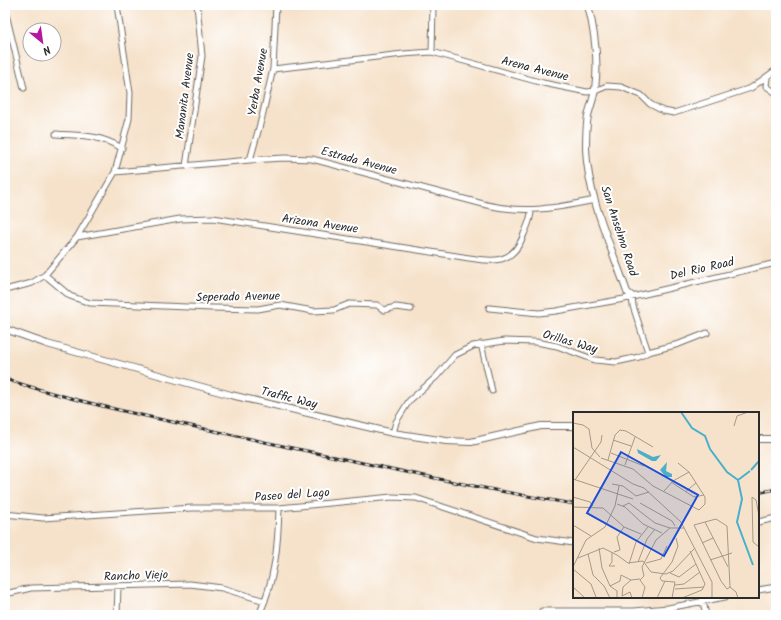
<svg xmlns="http://www.w3.org/2000/svg" width="781" height="620" viewBox="0 0 781 620" font-family="Kalam,sans-serif">
<rect width="100%" height="100%" fill="#fff"/>
<filter id="ink" filterUnits="userSpaceOnUse"><feTurbulence type="fractalNoise" baseFrequency=".025" numOctaves="2"/><feDisplacementMap in="SourceGraphic" scale="8" xChannelSelector="R" yChannelSelector="G"/><feConvolveMatrix kernelMatrix="1 2 1 2 8 2 1 2 1" color-interpolation-filters="sRGB"/></filter>
<filter id="wash" filterUnits="userSpaceOnUse"><feTurbulence type="fractalNoise" baseFrequency=".012" numOctaves="4" result="noise"/><feDisplacementMap in="SourceGraphic" scale="16" xChannelSelector="R" yChannelSelector="G"/><feGaussianBlur stdDeviation="0.9" result="paint"/><feColorMatrix in="noise" values="0 0 0 0 0 0 0 0 0 0 0 0 0 0 0 0 0 1.4 0 .05"/><feComposite in="paint" operator="in"/></filter>
<g filter="url(#wash)">
<rect width="100%" height="100%" fill="#f6e2ca"/>
</g>
<g filter="url(#ink)">
<g fill="none" stroke-linecap="round" stroke-linejoin="round">
<g stroke="#726b63" stroke-width="7">
<path id="minor" d="M5,10L24,88
M432,52L433,5
M273,69L403,54L432,52L543,83L587,92L595,91L607,86L621,87L641,95L650,104L663,111L674,113L751,88L776,70
M767,78L766,86L776,93
M56,134C82,136 97,134 122,148
M250,160L262,117L273,69L276,5
M186,166L202,56L197,5
M115,172L250,160L284,158L312,159L487,205C525,214 557,208 595,200
M77,237L180,219L213,218L463,257C491,261 512,267 524,234C527,227 531,219 531,211
M45,275L70,296L90,303L212,308L258,309L280,305L313,311L334,310L349,304L377,305L384,310L396,307L411,309
M5,290L32,283L45,275L77,237L115,172L129,119L130,93L117,5
M632,296L633,306L648,352
M489,308L539,313L556,311L624,299L776,263
M481,344L492,391
M393,433L396,422L409,401L436,377L455,355L473,346L504,341L536,342L557,346L595,360L616,362L639,357L648,352L679,344L707,333
M5,514L43,518L192,508H279L392,497L416,498L537,538L574,543
M758,522L776,518
M758,590L776,587
M5,594L31,588L190,584L222,588L265,601
M702,597L706,615
M542,611H634L668,608L725,597
M117,615L118,587
M259,615C275,580 278,546 279,508"/>
</g>
<g stroke="#726b63" stroke-width="8">
<path id="tertiary" d="M588,5C595,33 599,60 595,89C594,98 590,107 588,116C586,126 586,139 586,149C588,198 611,246 627,292L632,296
M5,329L47,344L231,395L393,433L446,441L471,442L541,426H574
M758,439H776"/>
</g>
<use href="#minor" stroke="#fff" stroke-width="5"/>
<use href="#tertiary" stroke="#fff" stroke-width="6"/>
<g stroke="#2b2b2b" stroke-width="3">
<path id="rail" d="M5,379C88,406 175,422 260,441C364,463 469,487 574,504
M758,493L776,489"/>
</g>
<use href="#rail" stroke="#fff" stroke-width="1.5" stroke-dasharray="4.5" stroke-linecap="butt"/>
</g>
</g>
<g text-anchor="middle" dominant-baseline="central" stroke-width="4" stroke-linejoin="round" paint-order="stroke">
<g font-size="12" fill="#2b2b2b" stroke="#fff">
<text transform="translate(535 69) rotate(14)">Arena Avenue</text>
<text transform="translate(258 82) rotate(-80)">Yerba Avenue</text>
<text transform="translate(185 96) rotate(-83)">Mananita Avenue</text>
<text transform="translate(359 161) rotate(15)">Estrada Avenue</text>
<text transform="translate(320 224) rotate(8)">Arizona Avenue</text>
<text transform="translate(619 231) rotate(72)">San Anselmo Road</text>
<text transform="translate(702 269) rotate(-13)">Del Rio Road</text>
<text transform="translate(238 297) rotate(-1)">Seperado Avenue</text>
<text transform="translate(570 342) rotate(16)">Orillas Way</text>
<text transform="translate(289 398) rotate(14)">Traffic Way</text>
<text transform="translate(292 495) rotate(-4)">Paseo del Lago</text>
<text transform="translate(136 576) rotate(-2)">Rancho Viejo</text>
</g>
</g>
<g transform="translate(573 412)">
<rect width="186" height="186" fill="#f6e2ca"/>
<path d="M64,37L80,45L88,43L83,49H79L65,41ZM94,50L93,59L99,62V65H93L87,58Z" fill="#4bafca"/>
<path fill="none" stroke="#4bafca" stroke-width="2" d="M108,0L119,16L132,24L137,37L154,60L165,68L169,87L164,110L180,153M178,58L186,49M165,68L177,59"/>
<path fill="none" stroke="#a5998a" stroke-width="1" d="M0,11L10,13L16,17L19,36L27,45M161,14L164,4L175,0M40,28L58,34M0,35L60,72L71,76L108,110L139,170V186M38,41L71,54M28,46L60,57L80,74L126,98L132,92V85L116,60L105,51M35,48L42,23L47,18L53,19L80,35M52,53L62,25M0,67L60,87M2,68L28,30L29,23M98,70L121,85L131,83M39,72L50,74L63,84L76,80M91,79L100,69L116,60M112,80L123,71M0,85L17,90L20,94M67,91L99,109L102,114M44,92L52,95L70,112L89,121M50,94L56,91L82,111L97,116M0,95L30,96L51,115L68,122M186,104L183,88L179,85L180,130L186,135M132,110L155,155M0,113L18,124M129,131L140,126M26,136L29,156L37,174L44,179V186M117,139L132,172M39,140V150L36,154H42M41,140L47,138L44,125L51,115M15,142L20,163L31,174L37,186M5,146L30,136L44,143L55,151L70,149L78,160L93,162L100,159L122,136M137,148L159,141M65,150L74,127L82,117M73,151L88,147L94,134M56,152L63,130L75,115M0,155L13,128L32,115L42,94L46,74M0,157L18,172L23,185M97,161L106,165L123,152M102,173L111,172L127,160M37,174L47,169L48,163L58,168M0,175L12,186M157,175L154,114L143,107L121,113L148,169L154,177L157,175L163,180L165,186M102,177L131,175M59,186L57,180L49,184L50,175L58,168L67,167M69,186L72,175L67,168L71,164L69,155L83,128L97,116H111M84,186L92,169M99,186L102,170L89,169L87,166L99,150L105,134L103,126M109,186L129,178L132,172"/>
<path fill="#1d4ed8" fill-opacity="0.15" stroke="#1d4ed8" stroke-width="2" d="M48,40L125,83L91,144L14,101Z"/>
<rect width="186" height="186" fill="none" stroke="#2b2b2b" stroke-width="2"/>
</g>
<rect width="781" height="620" fill="none" stroke="#fff" stroke-width="20"/>
<g transform="translate(42 42) rotate(151)"><circle r="19" fill="#ffffff" stroke="#aaaaaa"/>
<path d="M0-3L7 15L0 10L-7 15Z" fill="#b5179e"/>
<text y="-6" font-size="11" font-weight="bold" text-anchor="middle" fill="#2b2b2b">N</text>
</g>
</svg>
